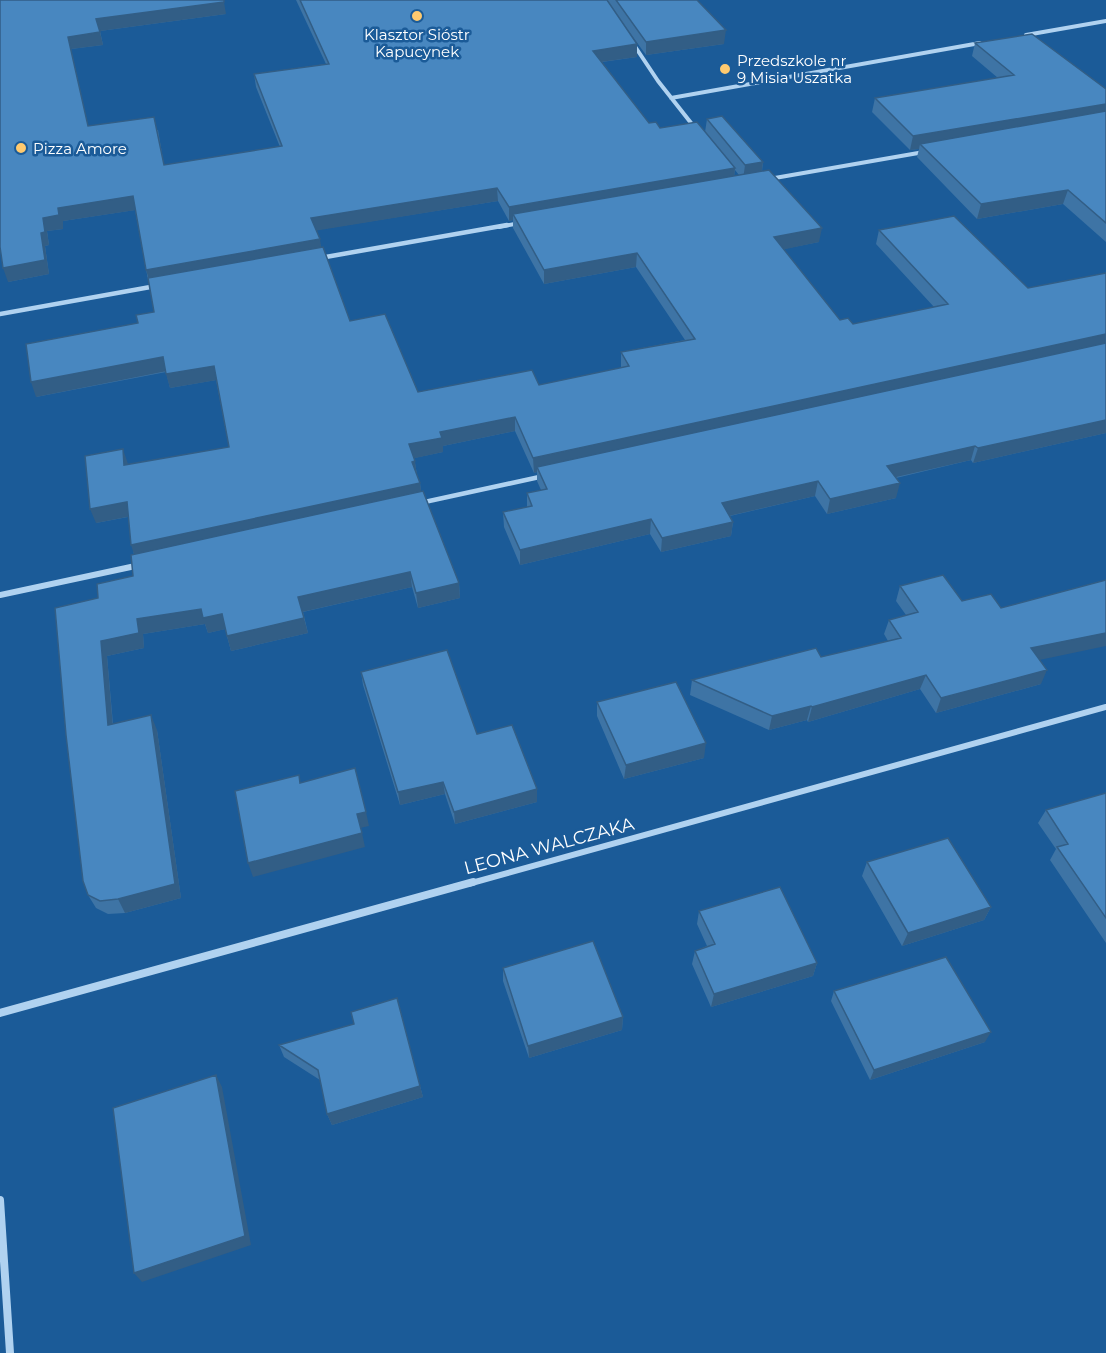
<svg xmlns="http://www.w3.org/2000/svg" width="1106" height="1353" viewBox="0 0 1106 1353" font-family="Montserrat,sans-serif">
<rect width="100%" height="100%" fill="#1b5b98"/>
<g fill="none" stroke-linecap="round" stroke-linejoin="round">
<path stroke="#b0d2f0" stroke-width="4" d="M1026,35L1106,21
M634,45L658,81L695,128
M671,98L980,43
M769,179L924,152
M499,227L520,223"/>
<path stroke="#b0d2f0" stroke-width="4.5" d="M320,258L507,225
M0,314L156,286
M420,503L544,476"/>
<path stroke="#b0d2f0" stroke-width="6" d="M0,595L140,565
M468,884L1106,707"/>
<path stroke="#b0d2f0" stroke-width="8" d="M0,1013L473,882
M0,1200L10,1353"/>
</g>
<path fill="#3e74a5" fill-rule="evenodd" d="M0,0L226,14L100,31L103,45L71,49L88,126L158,130L164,165L280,147L256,87L254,74L326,64L296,0H697L724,44L646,55L619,18L637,57L602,62L649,123L660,128L705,132L707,119L763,162L762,171L819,242L783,249L840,320L853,324L934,307L876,244L879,230L1028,288L1106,273V433L973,463L971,460L896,478V498L827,514L815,496L730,516L733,522L731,536L661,552L650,534L520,565L504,527L503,512L527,507V493L541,490L537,481V472L534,473L515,431L443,446V452L414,458L417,474L420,483L421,491L459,583L460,598L418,608L412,587L303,612L308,633L231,651L225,629L208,633L205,624L143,634L144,648L107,656L113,724L157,730L181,898L125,913L108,914L96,908L88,895L98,598L133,576L134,555L128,517L96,523L128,465L229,447L216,380L170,388L166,372L36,397L154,312L135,210L63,221V229L47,231L49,245L45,246L49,274L8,282ZM735,170L739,175L734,176ZM498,201L509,221L513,220V228L544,284L636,267L685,340L621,352V368L539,385L418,392L350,321L321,247L316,230Z
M975,43L1106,89V242L1063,204L977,219L917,157L919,149L910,150L872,112L875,98L998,78L972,56Z
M900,586L962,601L1040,660L1041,684L936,713L920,689L808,722L807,720L769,730L690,695L692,680L821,657L888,641L884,634L889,620L906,615L896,601Z
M361,672L477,734L537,802L455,824L445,794L400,805L363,685Z
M597,702L704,758L624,779L597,716Z
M1106,793V943L1050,860L1056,849L1038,823L1046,810Z
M867,862L991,907L984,920L902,946L862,876Z
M699,911L817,963L813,976L711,1007L692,964L695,951L707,946L697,924Z
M503,968L623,1017L622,1030L529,1058L503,981Z
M834,991L985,1042L870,1080L831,1001Z
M279,1045L420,1086L423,1097L332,1125L327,1114L320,1080L284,1057Z"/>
<path fill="#325e86" d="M224,2L226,14L100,31L96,19Z
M726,30L724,44L646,55V42Z
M100,32L103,45L71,49L91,139L68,37Z
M637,44V57L593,63V51Z
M1106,104V117L920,144L919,149L910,150L913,136Z
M763,162L761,176L743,180L745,165Z
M735,168L734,181L513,214V220L509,221V207Z
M497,188L498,201L314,231L311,218Z
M1068,190L1063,204L977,219L981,204Z
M133,196L136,210L63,221V229L47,231L49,245L45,246L49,274L8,282L3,268L41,233L43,218L58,208Z
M822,228L819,242L772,252L774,237Z
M320,239L322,253L150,283L146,270Z
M637,253L636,267L544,284V270Z
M1106,334V345L537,467V472L534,473L533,458Z
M163,357L167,371L36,397L31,382Z
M214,366L217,380L170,388L166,374Z
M515,417V431L443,446V452L411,459L409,444L440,432Z
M1106,420V433L973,463L978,448Z
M975,446L971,460L883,480L887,466Z
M123,449L128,464L129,480L124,465Z
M415,461L417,476L412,462Z
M818,481L815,496L720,518L722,503Z
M420,483L422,498L136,560L131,545Z
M900,483L896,498L827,514L830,499Z
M127,502L132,516L96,523L90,509Z
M651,519L650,534L520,565V550Z
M733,522L731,536L661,552L662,538Z
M410,572L412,587L302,612L298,597Z
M459,583L460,598L418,608L416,593Z
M201,609L222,614L226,629L208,633L205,624L143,634L144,648L107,656L114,740L108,725L101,641L137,619Z
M304,618L308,633L231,651L227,636Z
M1106,633V646L1025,663L1031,648Z
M1047,670L1041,684L936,713L941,698Z
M926,675L920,689L808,722L812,707Z
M811,706L807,720L769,730L772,716Z
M151,715L157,730L181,898L125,913L118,899Z
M706,743L704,758L624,779L626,765Z
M443,782L445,794L400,805L398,792Z
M537,789V802L455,824L454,812Z
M366,812L369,826L360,828L357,814Z
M362,833L365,847L253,877L248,863Z
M991,907L984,920L902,946L908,933Z
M817,963L813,976L711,1007L714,994Z
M623,1017L622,1030L529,1058L528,1046Z
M991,1032L985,1042L870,1080L874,1070Z
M216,1075L222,1087L251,1245L142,1282L134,1273Z
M420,1086L423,1097L332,1125L327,1114Z"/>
<path fill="#4887c0" stroke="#325e86" stroke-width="1.5" d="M0,0H224V2L96,19L100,32L68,37L88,126L154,117L164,165L282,146L254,74L329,64L300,0H607L637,44L593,51L649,123L656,122L660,128L697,122L735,168L509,207L497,188L311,218L320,239L146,270L133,196L58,208L59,215L43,218L45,232L41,233L45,260L3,268L0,247Z
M616,0H697L726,30L646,42Z
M1032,34L1106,89V104L913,136L875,98L1014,75L975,43Z
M1106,111V223L1068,190L981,204L920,144Z
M722,116L763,162L745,165L707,119Z
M769,170L822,228L774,237L840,320L848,318L853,324L948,304L879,230L954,216L1028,288L1106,273V334L533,458L515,417L440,432L442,438L409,444L415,461L412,462L420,483L131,545L127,502L90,509L85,456L123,449L124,465L229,447L214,366L166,374L163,357L31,382L26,344L138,323L136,315L154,312L148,278L323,247L350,321L385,314L418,392L532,370L539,385L629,366L621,352L695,339L637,253L544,270L513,214Z
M1106,343V420L978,448L975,446L887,466L900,483L830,499L818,481L722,503L733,522L662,538L651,519L520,550L503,512L532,506L527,493L547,489L537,467Z
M423,491L459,583L416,593L410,572L298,597L304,618L227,636L222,614L203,618L201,609L137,619L139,633L101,641L108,725L151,715L175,884L118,899L100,901L88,895L83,881L66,735L55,608L98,598L97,584L133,576L131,555Z
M943,575L962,601L991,594L1001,608L1106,580V633L1031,648L1047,670L941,698L926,675L812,707L811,706L772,716L692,680L816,648L821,657L901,638L889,620L918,612L900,586Z
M447,650L477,734L512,725L537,789L454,812L443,782L398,792L361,672Z
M676,682L706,743L626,765L597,702Z
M355,768L366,812L357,814L362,833L248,863L235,791L299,775L300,783Z
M1106,793V918L1057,847L1068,844L1046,810Z
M948,838L991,907L908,933L867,862Z
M780,887L817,963L714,994L695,951L715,944L699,911Z
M593,941L623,1017L528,1046L503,968Z
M946,957L991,1032L874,1070L834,991Z
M397,998L420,1086L327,1114L318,1070L279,1045L354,1024L351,1012Z
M216,1075L245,1236L134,1273L113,1108Z"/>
<g fill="#ffca6f" stroke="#1b5b98" stroke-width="2">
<circle cx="417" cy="16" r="6"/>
<circle cx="725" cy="69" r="6"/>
<circle cx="21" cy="148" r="6"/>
</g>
<g text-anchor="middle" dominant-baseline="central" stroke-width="5" stroke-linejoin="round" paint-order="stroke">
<g font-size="15" fill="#fff" stroke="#1b5b98" text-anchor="start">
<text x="417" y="34" text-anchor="middle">Klasztor Sióstr<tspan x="417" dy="17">Kapucynek</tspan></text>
<text x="737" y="60">Przedszkole nr<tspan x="737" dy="17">9 Misia Uszatka</tspan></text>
<text x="33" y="148">Pizza Amore</text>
</g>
<g font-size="18" fill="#fff" stroke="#1b5b98">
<text transform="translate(549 846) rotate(-15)">LEONA WALCZAKA</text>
</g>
</g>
</svg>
